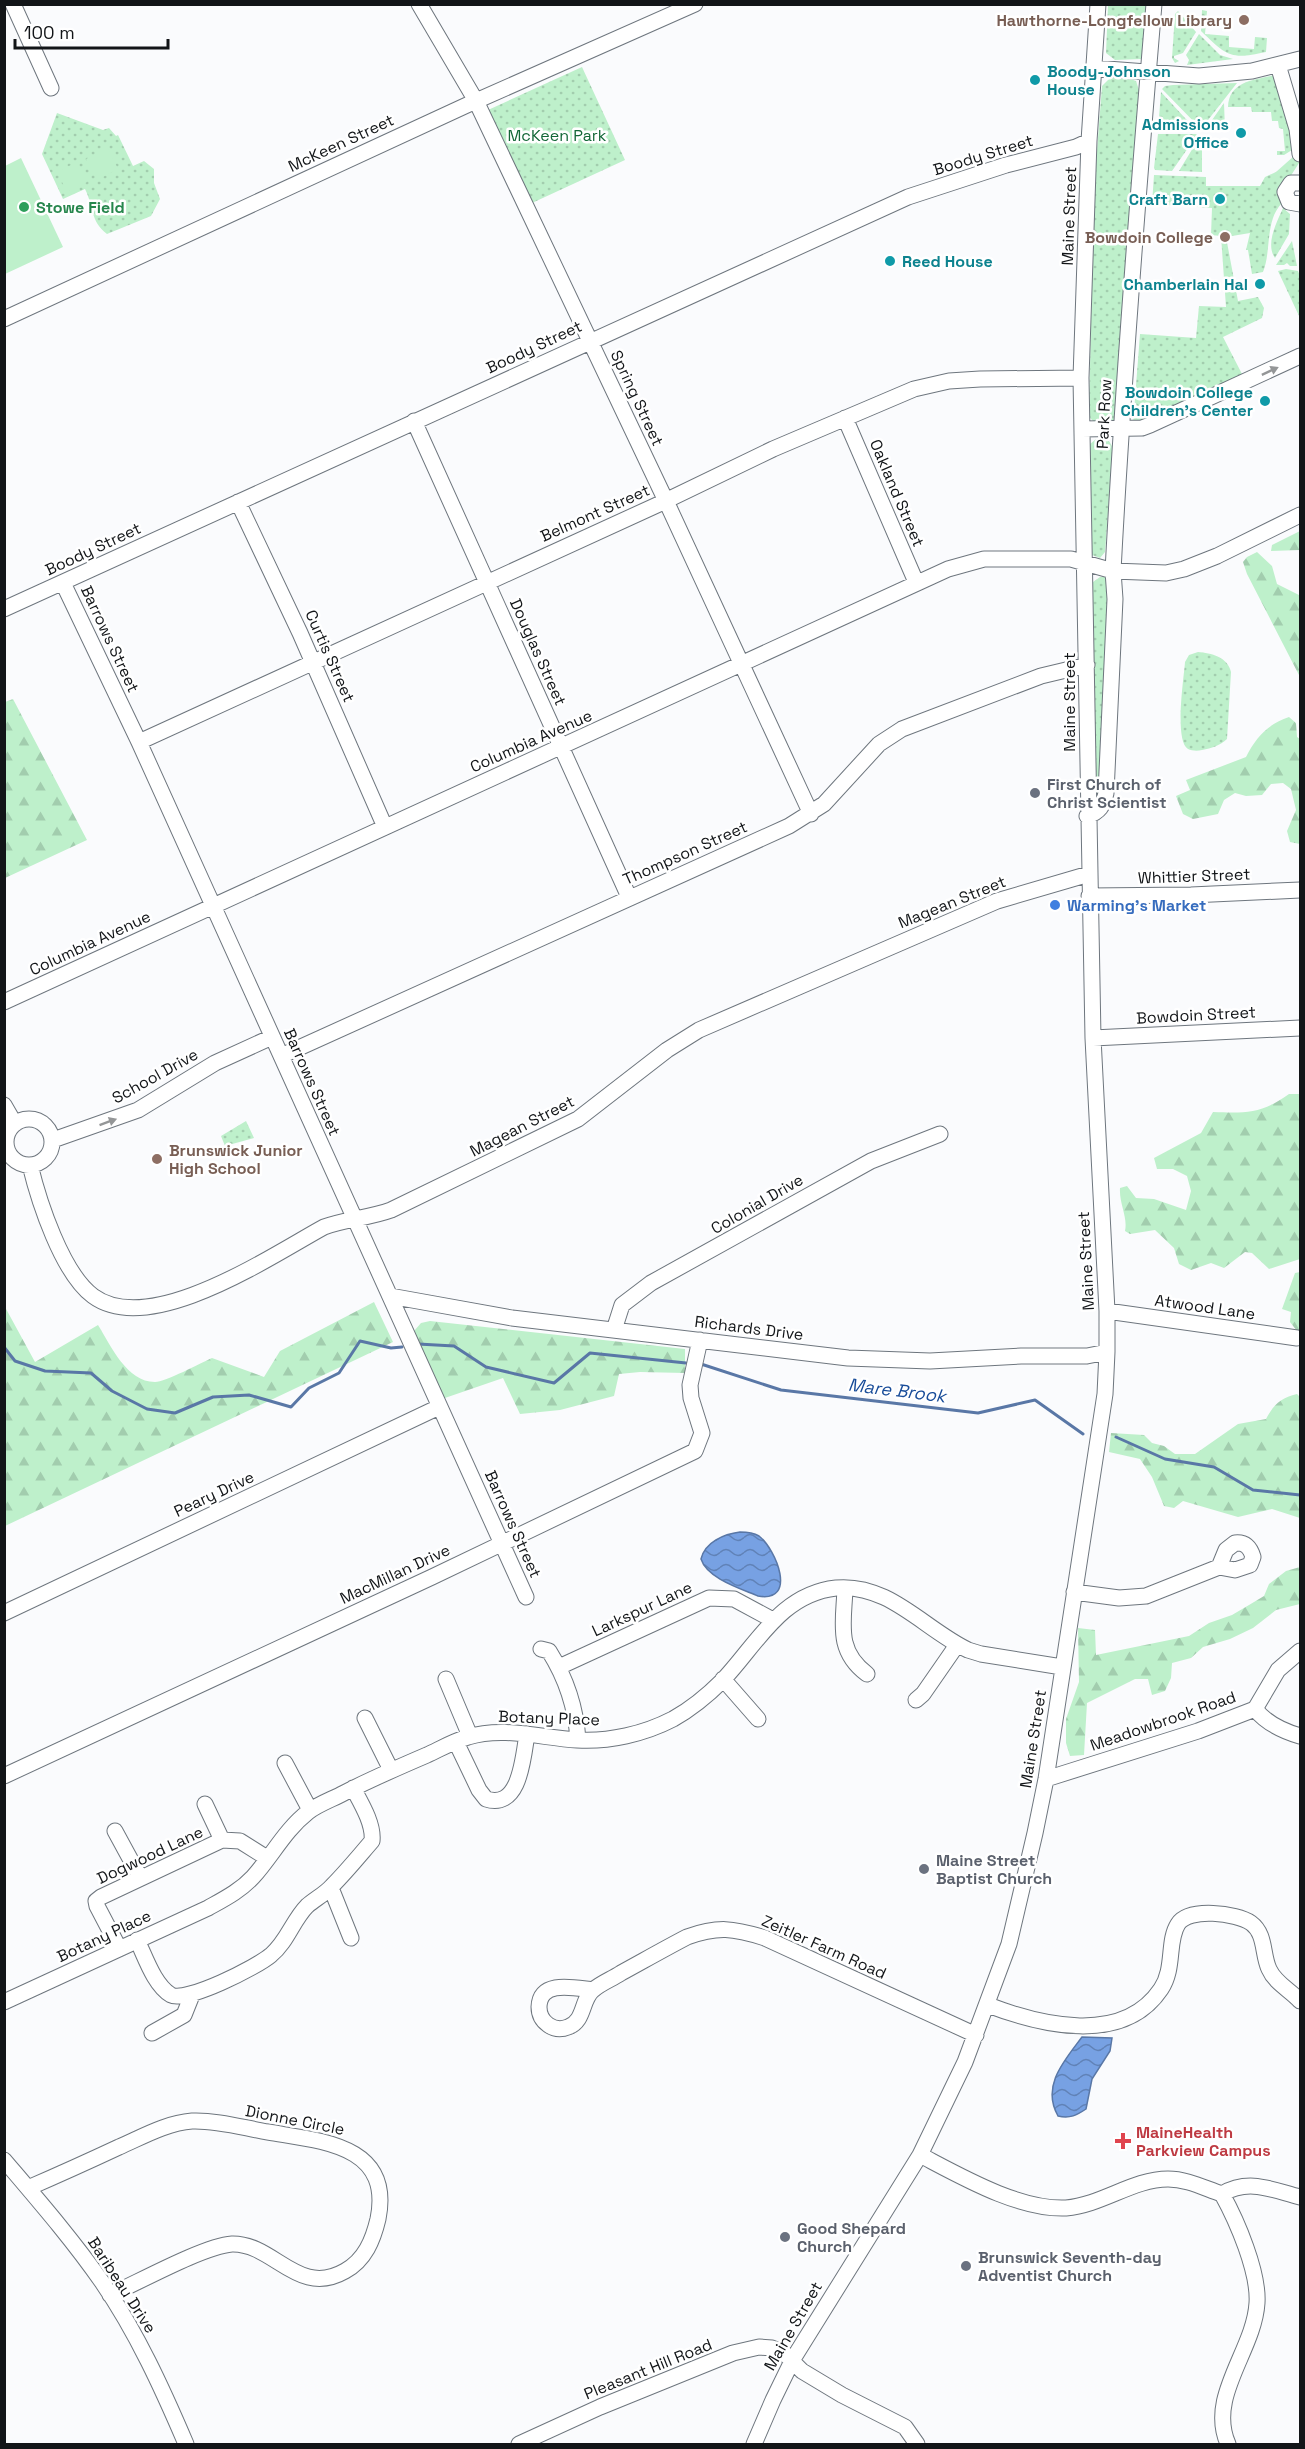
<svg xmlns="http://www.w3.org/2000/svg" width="1305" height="2449" viewBox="0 0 1305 2449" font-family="'Space Grotesk',sans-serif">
<defs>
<pattern id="grass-dots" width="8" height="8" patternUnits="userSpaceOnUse" patternTransform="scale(1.5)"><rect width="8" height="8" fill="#bef0cb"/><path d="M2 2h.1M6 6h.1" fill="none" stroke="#a2cdae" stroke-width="1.8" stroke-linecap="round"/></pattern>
<pattern id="forest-firs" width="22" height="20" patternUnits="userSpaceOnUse" patternTransform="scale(1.5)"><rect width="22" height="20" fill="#bef0cb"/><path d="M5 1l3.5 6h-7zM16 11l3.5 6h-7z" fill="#a2cdae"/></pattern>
<pattern id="water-waves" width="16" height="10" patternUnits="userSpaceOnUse" patternTransform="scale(1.5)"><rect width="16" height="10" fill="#77a1e3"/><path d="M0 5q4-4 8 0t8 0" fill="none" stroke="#6082b7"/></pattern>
</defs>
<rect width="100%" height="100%" fill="#fafbfd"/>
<path fill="url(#grass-dots)" d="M1108,5H1150L1142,59L1115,60L1106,53Z
M1202,10L1207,11L1205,34L1229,36V47L1254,49L1255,37L1267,38L1266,52C1230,60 1227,56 1201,31Z
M1178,11L1196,32L1183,53L1174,56V58L1179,61L1175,63L1172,58L1175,14Z
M1199,34L1220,55L1233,59L1187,65L1189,60L1186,55Z
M582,67L625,160L532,203L488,110Z
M1275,75L1295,140L1292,150L1284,155H1277V151H1285L1283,129L1279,128L1278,121H1272L1271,112H1252L1251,107H1228C1229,81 1254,80 1275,75Z
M1125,77L1136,81L1139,90L1115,418L1112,423L1094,422L1090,418L1089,410L1094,190L1102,86L1110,78Z
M1237,83L1201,129L1162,89L1165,86L1173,85Z
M1161,92L1196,130V131L1158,130Z
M1224,103L1225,130L1205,131V130Z
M57,113L103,130L109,128L116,136L118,135L133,166L144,161L154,169V183L160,199L151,216L107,234C90,221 94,207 85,189L63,199L42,154Z
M1158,134H1196L1197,135L1172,171L1155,170L1154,168Z
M1202,136V172L1179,171L1199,138Z
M1294,156L1299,158V163L1283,188L1284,201C1264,219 1272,250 1263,272L1252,274L1248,250H1246L1250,233L1226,237L1238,301L1258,297L1264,308L1262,318L1223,337L1242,374L1155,418L1133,424L1140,334L1196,338L1199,306L1226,307L1221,236L1211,235L1212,208L1152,204L1154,175L1206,177V186H1260L1265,177L1276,172Z
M1283,208L1290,214L1289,234L1275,258C1265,244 1277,222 1283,208Z
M1292,241L1297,266H1290L1287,263L1284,265H1276Z
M1286,269L1298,271L1300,276V318L1278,271Z
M1096,439L1109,441L1113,448L1105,552L1100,558L1092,555L1090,550L1089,445Z
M1100,577H1105L1110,582L1098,800H1096L1092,587L1093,582Z
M1198,652C1211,653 1228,657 1231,672L1227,739C1219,746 1212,748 1202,750C1198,751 1192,751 1188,749C1174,741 1184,677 1185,662L1189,655Z
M246,1121L254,1138L225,1146L221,1136Z"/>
<path fill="url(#forest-firs)" d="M1300,531V550L1271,551L1272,545Z
M1257,552L1272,566L1277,584L1299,595L1300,594V677L1247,574L1243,562L1247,557Z
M13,699L87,840L5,878V702Z
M1289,717L1296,723L1297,737L1300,739V844L1290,842L1287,831L1296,810L1291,789L1283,783L1271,784L1262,795L1246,796L1235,793L1224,800L1218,814L1193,819L1183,814L1176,796L1190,790L1186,780L1246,757C1256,737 1268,724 1289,717Z
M1289,1094H1300V1259L1269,1269L1252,1253L1245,1252L1224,1268L1211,1263L1191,1270L1179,1264L1174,1248L1155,1230L1130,1234L1125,1231C1128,1217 1119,1204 1120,1188L1127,1186L1136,1198L1154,1199L1186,1210L1191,1191L1187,1176L1173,1169H1157L1154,1158L1201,1133L1213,1112C1246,1113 1261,1114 1289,1094Z
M1300,1272V1330L1297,1331L1290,1322L1291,1312L1282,1309L1295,1273Z
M374,1302L393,1342L5,1526V1307L35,1362L98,1325C111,1346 127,1382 155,1382C165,1382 201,1363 212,1358L264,1377L280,1351Z
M430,1321L685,1349V1373L640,1372L619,1374L614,1396L560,1410L520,1414L503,1378L442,1399L414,1331L421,1323Z
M1297,1394L1300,1397V1518L1272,1509L1238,1517L1183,1501L1174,1508L1164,1506L1152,1477L1140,1459L1109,1452L1111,1433L1144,1435L1152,1443L1164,1446L1175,1454H1195L1238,1424L1266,1419C1274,1404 1281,1398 1297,1394Z
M1300,1567V1604L1276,1610L1253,1628L1230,1639L1203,1647L1191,1658L1172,1663L1171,1678L1165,1691L1152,1695L1148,1679H1135L1087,1703L1084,1755L1070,1756L1066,1743V1719L1079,1682L1078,1628L1095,1630L1096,1655L1189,1636L1209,1623L1232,1615L1249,1605L1264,1596L1269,1584L1286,1571Z"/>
<path fill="#bef0cb" d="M108,148L118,169L97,180L86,159Z
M21,158L63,247L5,274V166Z
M77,162L87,182L67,192L57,172Z"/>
<path fill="url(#water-waves)" stroke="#5977a6" stroke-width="1.5" d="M740,1532C747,1532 754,1533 759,1536C776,1549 798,1603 758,1596C739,1588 707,1578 701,1559C705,1542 724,1534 740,1532Z
M1082,2037L1112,2038L1110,2051L1092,2079L1086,2109C1077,2115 1070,2119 1058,2116C1041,2086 1064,2061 1082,2037Z"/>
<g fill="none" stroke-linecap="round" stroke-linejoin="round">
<path stroke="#5977a6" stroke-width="3" d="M418,1344L454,1346L486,1367L554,1383L590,1353L686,1363
M4,1347L15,1361L45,1371L91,1373L112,1391L147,1409L175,1413L213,1397L249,1395L291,1407L309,1388L339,1373L360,1341L391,1348L402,1347
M701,1364L781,1390L978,1413L1035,1400L1083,1434
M1116,1437L1165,1459L1214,1467L1253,1490L1300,1495"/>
<g stroke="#6e767e" stroke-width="17">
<path id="minor" d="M13,4L51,88
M419,4L476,101L666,501L811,814
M1278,65L1297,129L1300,154
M1094,68L1199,76L1252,71L1300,59
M1300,183H1291L1285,192L1289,202L1300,204
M4,319L467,105L695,4
M845,418L916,582
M414,421L629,897
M1082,429L1142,428L1150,425L1300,356
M238,502L300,633L385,827
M63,583L139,742L526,1597
M4,609L908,197L1006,165L1076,147L1089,141
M139,742L657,505L773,449L914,389L949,381L980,379L1081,378
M1087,816C1100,812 1103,806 1106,793L1115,599L1113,571C1123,381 1138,193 1154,4
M1089,896L1191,895L1300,890
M4,1002L948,569L984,559H1071L1113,571L1166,573L1184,569L1217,556L1300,515
M1093,1038L1300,1028
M281,1056L789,826L824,804L879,744L902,729L1041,676L1087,665
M4,1105L15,1124
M6 1142a23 23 0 1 1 46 0a23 23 0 1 1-46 0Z
M53,1140L138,1110L215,1063L272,1037
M30,1165C39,1202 62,1273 93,1296C150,1338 271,1256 324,1227C346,1219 369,1218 391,1210L578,1119L667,1050L699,1030L997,901L1089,874
M390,1296L512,1318L848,1358L930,1361L1021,1356H1087L1107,1352
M1107,1311L1297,1338
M614,1330L622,1305L651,1283L871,1161L940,1134
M1235,1543C1245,1542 1250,1547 1253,1557L1250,1565L1235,1570L1219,1567L1226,1550Z
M845,1588C844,1622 835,1650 867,1674
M1074,1592L1119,1598L1146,1596L1219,1567
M4,1613L439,1407
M541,1649L549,1651C566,1678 576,1708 578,1740
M559,1667L709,1598L734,1599L773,1620
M446,1679L470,1736
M723,1679L758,1719
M916,1700L923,1694L957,1645
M1255,1709C1266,1723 1283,1731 1300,1736
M365,1718L391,1770
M456,1742L479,1790L486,1799C520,1810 523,1758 527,1734
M285,1763L310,1810
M4,1776L432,1577L695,1451L702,1433L691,1398L690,1385L700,1340
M1046,1779L1198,1731L1255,1709L1278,1670L1300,1651
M205,1804L222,1840
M115,1831L140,1877
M331,1888L351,1938
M137,1940C145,1956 154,1985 171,1995C186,2003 257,1967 271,1955C287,1942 293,1920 307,1906C315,1899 325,1894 332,1886C346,1872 359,1856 372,1841C374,1824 361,1803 353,1788
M119,1948L97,1906L96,1901L101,1897L222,1840L240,1841L267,1858
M593,1990C575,1988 540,1979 539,2007C539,2022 554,2033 568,2027C585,2021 581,2000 593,1990C601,1983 612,1979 621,1973C643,1961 664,1949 687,1937C718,1926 733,1928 765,1938L976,2035
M4,2002L208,1908C224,1899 240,1891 253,1877C272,1856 285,1830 308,1812C318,1804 333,1799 344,1793C371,1779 399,1767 427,1755C440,1749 454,1741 468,1737C503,1726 542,1738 577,1740C609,1742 644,1734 673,1719C691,1709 708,1695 723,1680C757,1644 781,1594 836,1588C889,1583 924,1629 968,1650L981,1654L1062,1667
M988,2005C1040,2025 1123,2046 1161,1989C1175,1968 1167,1941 1178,1924C1189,1907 1236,1913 1251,1923C1266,1934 1262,1954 1269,1969C1275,1983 1290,1990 1300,2001
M152,2033L184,2015L192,1995
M920,2155C962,2177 1019,2210 1066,2208C1102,2205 1133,2179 1168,2179C1187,2179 1204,2188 1222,2194C1237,2221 1259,2272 1257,2303C1254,2351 1207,2396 1228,2444
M4,2160C38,2200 72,2239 102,2282C137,2333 162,2388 186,2444
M28,2188C58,2175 89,2161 119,2147C142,2137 166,2123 192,2121C217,2120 244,2128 268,2132C320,2141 393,2144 378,2219C373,2240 365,2260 345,2271C298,2298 274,2243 232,2244C204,2246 139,2282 110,2295
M1222,2194C1249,2178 1272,2190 1300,2197
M519,2444L600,2407L733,2353L759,2347L772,2348L784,2353L802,2371L842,2395L905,2427L917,2444
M754,2444L773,2400L793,2359L920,2155L965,2062L1009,1944L1035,1833L1046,1779L1105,1394L1107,1352V1311L1093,1038L1081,378L1089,141L1098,4"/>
</g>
<use href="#minor" stroke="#fff" stroke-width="15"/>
</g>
<defs><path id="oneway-solid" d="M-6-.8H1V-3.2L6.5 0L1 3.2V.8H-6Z" transform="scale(1.5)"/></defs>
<g fill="#949697">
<use href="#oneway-solid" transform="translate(1270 371) rotate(-25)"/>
<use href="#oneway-solid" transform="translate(108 1122) rotate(-20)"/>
</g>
<g fill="#8d6e63" stroke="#fff" stroke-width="2">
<circle cx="1244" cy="20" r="6"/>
<circle cx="1225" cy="237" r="6"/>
<circle cx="157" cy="1159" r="6"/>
</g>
<g fill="#0f9aa8" stroke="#fff" stroke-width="2">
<circle cx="1035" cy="80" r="6"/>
<circle cx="1241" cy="133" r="6"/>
<circle cx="1220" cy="199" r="6"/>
<circle cx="890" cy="261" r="6"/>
<circle cx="1260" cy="284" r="6"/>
<circle cx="1265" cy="401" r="6"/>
</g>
<circle fill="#2e9e5b" stroke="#fff" stroke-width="2" cx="24" cy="207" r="6"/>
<g fill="#6b7280" stroke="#fff" stroke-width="2">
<circle cx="1035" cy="793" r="6"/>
<circle cx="924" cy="1869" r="6"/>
<circle cx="785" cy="2237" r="6"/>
<circle cx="966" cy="2266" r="6"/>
</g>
<circle fill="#3f7fe0" stroke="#fff" stroke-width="2" cx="1055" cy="905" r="6"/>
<path fill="#e0444e" stroke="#fff" stroke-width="2" d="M1120 2132h6v6h6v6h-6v6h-6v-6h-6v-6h6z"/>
<g text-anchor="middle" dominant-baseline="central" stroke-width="5" stroke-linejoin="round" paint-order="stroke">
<g font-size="16" font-weight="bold" fill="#785e54" stroke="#fff" text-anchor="end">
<text x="1232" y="20">Hawthorne-Longfellow Library</text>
<text x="1213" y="237">Bowdoin College</text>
<text x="169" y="1150" text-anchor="start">Brunswick Junior<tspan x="169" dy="18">High School</tspan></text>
</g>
<g font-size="16" font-weight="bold" fill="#0d838f" stroke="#fff" text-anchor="end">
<text x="1047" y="71" text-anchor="start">Boody-Johnson<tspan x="1047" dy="18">House</tspan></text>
<text x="1229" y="124">Admissions<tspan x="1229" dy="18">Office</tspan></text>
<text x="1208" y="199">Craft Barn</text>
<text x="902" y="261" text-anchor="start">Reed House</text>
<text x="1248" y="284">Chamberlain Hal</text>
<text x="1253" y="392">Bowdoin College<tspan x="1253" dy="18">Children's Center</tspan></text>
</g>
<g font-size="16" fill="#136737" stroke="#fff">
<text x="557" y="135">McKeen Park</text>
</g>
<g font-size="16" fill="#121518" stroke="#fff">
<text transform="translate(341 143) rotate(-25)">McKeen Street</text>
<text transform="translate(983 155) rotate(-17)">Boody Street</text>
<text transform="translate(1069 216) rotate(-88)">Maine Street</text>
<text transform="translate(534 347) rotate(-25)">Boody Street</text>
<text transform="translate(637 398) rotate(65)">Spring Street</text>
<text transform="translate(1104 414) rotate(-87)">Park Row</text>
<text transform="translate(897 493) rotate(67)">Oakland Street</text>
<text transform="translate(595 513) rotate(-24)">Belmont Street</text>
<text transform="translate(93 549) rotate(-25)">Boody Street</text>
<text transform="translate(110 639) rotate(65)">Barrows Street</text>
<text transform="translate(538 652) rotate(66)">Douglas Street</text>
<text transform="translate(330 656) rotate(66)">Curtis Street</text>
<text transform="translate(1069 702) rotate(-90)">Maine Street</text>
<text transform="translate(531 741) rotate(-24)">Columbia Avenue</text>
<text transform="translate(685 853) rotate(-24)">Thompson Street</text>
<text transform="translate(1194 876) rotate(-2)">Whittier Street</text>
<text transform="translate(952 902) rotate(-22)">Magean Street</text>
<text transform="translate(90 943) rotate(-25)">Columbia Avenue</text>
<text transform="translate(1196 1015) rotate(-3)">Bowdoin Street</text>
<text transform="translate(155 1076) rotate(-29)">School Drive</text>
<text transform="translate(312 1082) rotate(66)">Barrows Street</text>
<text transform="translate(522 1126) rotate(-27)">Magean Street</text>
<text transform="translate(757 1204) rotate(-30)">Colonial Drive</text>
<text transform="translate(1086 1261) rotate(-93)">Maine Street</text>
<text transform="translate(1205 1307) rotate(8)">Atwood Lane</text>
<text transform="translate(749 1328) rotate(7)">Richards Drive</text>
<text transform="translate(214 1494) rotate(-25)">Peary Drive</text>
<text transform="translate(513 1524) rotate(66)">Barrows Street</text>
<text transform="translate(395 1574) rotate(-25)">MacMillan Drive</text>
<text transform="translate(642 1609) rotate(-25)">Larkspur Lane</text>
<text transform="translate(549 1718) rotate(2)">Botany Place</text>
<text transform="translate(1163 1721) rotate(-19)">Meadowbrook Road</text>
<text transform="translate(1033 1739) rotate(-81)">Maine Street</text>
<text transform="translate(150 1855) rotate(-25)">Dogwood Lane</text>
<text transform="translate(104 1936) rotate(-25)">Botany Place</text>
<text transform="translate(824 1947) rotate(24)">Zeitler Farm Road</text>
<text transform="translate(295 2120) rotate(11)">Dionne Circle</text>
<text transform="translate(122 2285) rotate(57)">Baribeau Drive</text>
<text transform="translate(793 2326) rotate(-60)">Maine Street</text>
<text transform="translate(648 2369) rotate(-22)">Pleasant Hill Road</text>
</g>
<g font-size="16" font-weight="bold" fill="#27864d" stroke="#fff" text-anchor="start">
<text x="36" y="207">Stowe Field</text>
</g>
<g font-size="16" font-weight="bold" fill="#5b616d" stroke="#fff" text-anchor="start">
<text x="1047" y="784">First Church of<tspan x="1047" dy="18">Christ Scientist</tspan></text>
<text x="936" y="1860">Maine Street<tspan x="936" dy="18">Baptist Church</tspan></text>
<text x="797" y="2228">Good Shepard<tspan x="797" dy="18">Church</tspan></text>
<text x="978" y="2257">Brunswick Seventh-day<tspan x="978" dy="18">Adventist Church</tspan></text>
</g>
<g font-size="16" font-weight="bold" fill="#366cbe" stroke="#fff" text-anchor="start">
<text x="1067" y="905">Warming's Market</text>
</g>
<g font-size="16" font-weight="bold" fill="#be3a42" stroke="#fff" text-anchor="start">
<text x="1136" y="2132">MaineHealth<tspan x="1136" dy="18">Parkview Campus</tspan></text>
</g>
<g font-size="18" font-style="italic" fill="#184c99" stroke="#fff">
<text transform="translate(897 1390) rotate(7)">Mare Brook</text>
</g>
</g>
<rect width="1305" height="2449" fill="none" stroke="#121518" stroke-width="12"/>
<path d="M15 39v9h153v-9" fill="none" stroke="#121518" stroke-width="3"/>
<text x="24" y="39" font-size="18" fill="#121518" stroke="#ffffff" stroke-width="4.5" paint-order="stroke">100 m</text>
</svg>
